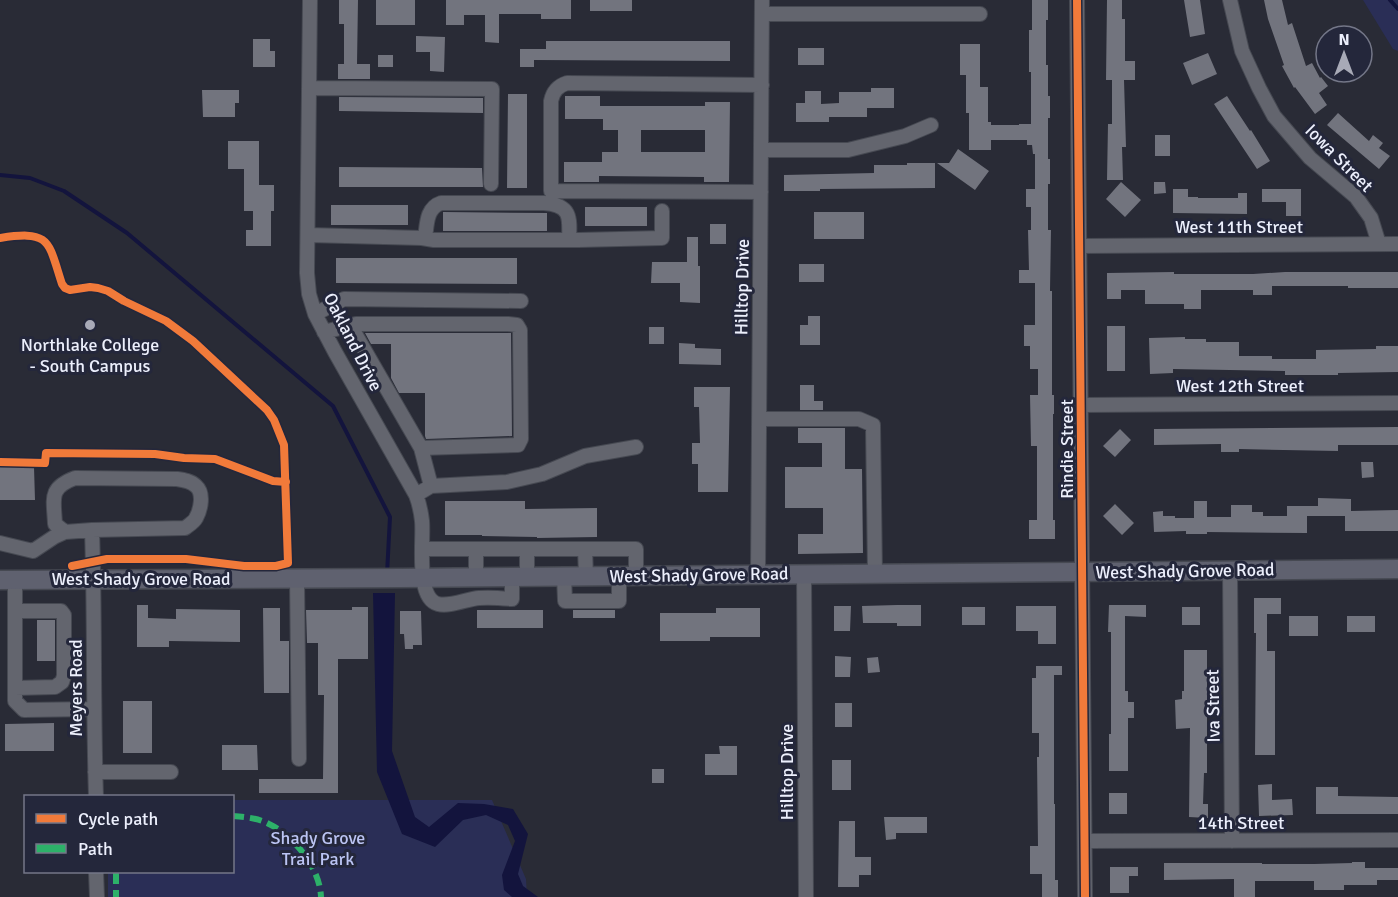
<svg xmlns="http://www.w3.org/2000/svg" width="1398" height="897" viewBox="0 0 1398 897" font-family="Signika,sans-serif">
<rect width="100%" height="100%" fill="#292b36"/>
<path fill="#2a2e56" d="M1363,0H1398V51L1393,49Z
M233,800H492L526,879L527,897H108V872H232Z"/>
<path fill="#13143d" d="M373,593H395L392,751L415,817L429,827L458,803L484,804L513,809L528,834L518,874L523,886L538,897H512L504,890L502,875L515,841L508,825L486,815L463,820L435,847L402,834L377,772Z"/>
<g fill="none" stroke-linecap="round" stroke-linejoin="round">
<path stroke="#13143d" stroke-width="4" d="M1390,0L1398,9
M0,175L30,178L64,191L127,233L333,406L390,517L387,574"/>
</g>
<path fill="#72747e" fill-rule="evenodd" d="M339,0H358L357,64H370V79H338V64H344V24H339Z
M376,0H415V25H376Z
M446,0H571V19H541V14H499V43L485,42V15H464V25H446Z
M590,0H632V11H590Z
M1032,0H1048V20H1046V65H1048V96H1050V118H1048V159H1050V184H1048V230H1051L1050,291H1052V395H1054V414H1053V520H1055V539H1029V520H1037V446H1031L1030,395H1038V369H1030V346H1024V325H1035V283H1019V270H1029L1028,230H1031V207H1026V189H1035V154H1033L1032,145H1027V140H991V150H969V113H966V75H960V44H980V87H988V122H991V125H1019V124H1031V72H1029V30H1032Z
M1107,0H1122V19H1125V61H1135V80H1124L1126,147H1122L1123,180H1107L1108,124H1112V80H1106Z
M1184,0H1200L1205,34L1190,37Z
M1264,0H1282L1288,25L1292,23L1306,66L1312,63L1320,78L1321,77L1328,86L1319,93L1327,105L1315,114L1295,87L1294,88L1282,66L1284,65L1268,19Z
M416,36L445,37L444,72L430,71V52H416Z
M253,39H270V51H275V67H253Z
M546,41H730V61L534,60V67H520V49H546Z
M798,48H824V65H798Z
M1208,53L1217,74L1192,85L1183,63Z
M378,55H393V67H378Z
M871,88H894V108H867V117H829V122H796V103H805V91H821V104L839,103V92H871Z
M202,90H239V103H235V117H203Z
M508,94H527V188H507Z
M565,96H600V106H705V102H730L729,182H704V177L599,176V182H564V162H602V152H618V130H603V119H565ZM641,130H705V152H641Z
M1227,96L1250,131L1251,130L1270,161L1257,169L1214,104Z
M339,97L483,98V113L339,111Z
M1338,113L1369,141L1373,135L1383,143L1379,148L1390,156L1379,169L1327,125Z
M1155,135H1170V156H1155Z
M228,141H259V185H274V211H271V246H246V230H253V211H244V169H228Z
M958,149L989,171L975,190L937,163H949Z
M907,163H935V188L820,189V191H784V175L874,173V165H907Z
M339,167L482,168L483,187H339Z
M1121,182L1141,200L1125,217L1106,199Z
M1154,182H1165L1166,193L1154,194Z
M1173,189H1188V197H1198V198H1238V193H1247V214L1173,213Z
M1262,189H1301V216H1286V202H1262Z
M331,205H408V225H331Z
M585,207H647V226H585Z
M443,212L547,213V231H443Z
M814,212H864V239H814Z
M710,224H726V244H710Z
M687,237H698V266H700V303L680,302V283H651L652,262H687Z
M336,258H517V284L336,283Z
M799,264H824V282H799Z
M1174,272V274H1253L1285,272H1398V288H1348V286H1272V295H1253V290H1201V309H1184V304H1145V290H1121V299H1107V273Z
M808,316H820V345H800V325H808Z
M1107,326H1125V371H1107Z
M649,327H664V344H649Z
M365,333H511L512,436L426,439L425,436V393H399L391,378V344H371Z
M1185,337V339H1206V342H1239V356H1272V359H1316V350L1376,349V346H1398V372L1338,373V375H1285V371L1173,369V373L1150,374L1149,338Z
M679,343L695,344V348L721,349V365L679,364Z
M800,385H814V401H823V410H800Z
M694,387H730L728,492H698V464H692V443H700L699,407H694Z
M1398,427V445H1338V451L1239,449V452H1221V444L1154,445V429Z
M798,428H845V469H862L863,553L798,554V534H823V508H785V467H822V443H798Z
M1120,429L1131,440L1115,457L1103,446Z
M1361,462H1373L1374,477L1362,478Z
M0,467H34L35,500H0Z
M1318,498L1351,499V511L1398,510V531H1345V516H1307V533L1207,532V534H1186V531L1154,532L1153,512L1163,511V516H1175V518H1194V501H1207V517H1231V505H1252V512H1263V516H1287V506H1318Z
M445,501H525V509L597,508V537L537,538V537L482,536V535H445Z
M1115,504L1134,523L1122,535L1103,516Z
M1254,598H1281V614H1267V651H1275V755H1255L1256,633H1254Z
M137,605H148V618L176,619V609L240,610V642L169,641V647H137Z
M897,605H921V626H897V623H863L862,606Z
M1109,605H1146V617L1125,616V691H1128V702H1134V718H1128V771H1109V734H1111V632H1108Z
M834,606H851L850,631H834Z
M1016,606H1056V644H1038V631H1016Z
M352,607H368V659H338V793H259V779H323L324,695H318V643H307L306,610H352Z
M962,607H985V625H962Z
M1182,607H1200V625H1182Z
M263,608H280V641H289V693H264Z
M716,608H760V637H710V641H660V613H716Z
M477,610H543V628H477Z
M573,610H615V618H573Z
M400,611H421L422,645H413V649H405L404,634H400Z
M1289,616H1318V636H1289Z
M1347,616H1375V632H1347Z
M37,620H55V661H37Z
M1184,650H1207V773H1204L1203,804H1208V818L1189,817L1190,728L1176,729L1175,700L1182,699V691H1184Z
M835,656L851,657L850,677H835Z
M878,657L880,672L868,673L867,658Z
M1036,666H1062V675H1054V804H1055V880H1058V897H1042V874H1030V846H1038L1037,757H1039V733H1032V678H1036Z
M123,701H152V753H123Z
M835,703H852V727H835Z
M54,723V751H5V724Z
M222,745H257L258,770H222Z
M719,746H737V775H705V754H720Z
M832,760H851V790H832Z
M652,769H664V783H652Z
M1272,784V800L1292,799L1293,815L1259,816L1258,785Z
M1316,787H1338V796L1398,797V814H1316Z
M1109,793H1127V814H1109Z
M884,817H927V833H896V839L886,840Z
M839,821H855V857H871V875H859V887H838Z
M1352,862H1365V868H1398V880H1377V885H1344V890H1314V881H1255V897H1234V879L1164,880V863H1262V864H1314L1352,863Z
M1110,867H1138V876H1129V893H1110Z"/>
<g fill="none" stroke-linecap="round" stroke-linejoin="round">
<g stroke="#464952" stroke-width="16">
<path id="minor" d="M310,0L307,273L309,294L315,314L335,352L416,495C419,503 421,512 422,521C424,539 415,598 438,604C450,607 467,599 479,598C490,597 501,598 512,599V577
M1077,0L1085,897
M1230,0L1242,51L1259,88L1274,116L1310,158L1356,197L1371,218L1379,244
M762,14H980
M309,88L492,89L491,184
M762,150H848L905,136L931,125
M761,192L551,191V101C553,91 558,86 567,83L762,85
M308,235L422,238L434,240H578L662,238V211
M425,238C427,225 426,208 441,203H544C571,205 570,217 569,240
M1080,246L1398,244
M315,314L344,299L521,301
M350,325L421,448
M324,332L356,324H508L517,325L520,330L521,439L518,445L421,448L431,486L416,495
M1082,405L1398,403
M759,419H859L873,425L875,574
M75,478L177,479C184,480 191,481 196,486C204,493 201,509 196,518C194,522 189,525 185,528L92,530L65,532L55,524C54,499 48,488 75,478Z
M431,486L507,482L542,474L585,456L636,447
M92,530C95,619 93,708 96,796
M0,543L33,551L54,537L65,532
M423,549H636V576
M476,549V577
M527,549V577
M585,549L586,576
M1230,570L1232,841
M758,574L762,0
M804,574L806,897
M564,576L565,601H619V576
M297,578L299,759
M15,580V701L24,710L93,709
M15,611H61L64,615V676L62,682L55,687L15,688
M95,772H171
M1085,841L1398,840
M96,872L97,897"/>
</g>
<g stroke="#464952" stroke-width="21">
<path id="major" d="M0,580L402,578L1398,569"/>
</g>
<use href="#minor" stroke="#63656e" stroke-width="14"/>
<use href="#major" stroke="#5f616f" stroke-width="18"/>
<path stroke="#2db169" stroke-width="6" stroke-dasharray="12 6" stroke-linecap="butt" d="M232,816C245,817 258,818 269,824C294,836 320,868 321,897
M116,872V897"/>
<g stroke="#24273b" stroke-width="11">
<path id="cycleway" d="M1077,0L1085,897
M0,238C51,230 48,241 62,284L65,288L70,290L90,287L98,288L108,291L124,301L166,321L193,341L267,410L274,420L284,445L288,563L276,566H244L186,559H107L72,566
M0,462L45,463L46,453L155,454L184,458L215,459L273,481L286,482"/>
</g>
<use href="#cycleway" stroke="#f17a3a" stroke-width="8"/>
</g>
<circle fill="#a8aab7" stroke="#24273b" stroke-width="2" cx="90" cy="325" r="6"/>
<g text-anchor="middle" dominant-baseline="central" stroke-width="6" stroke-linejoin="round" paint-order="stroke">
<g font-size="18" fill="#eceffc" stroke="#24273b">
<text transform="translate(1339 158) rotate(45)">Iowa Street</text>
<text x="1239" y="227">West 11th Street</text>
<text transform="translate(742 287) rotate(-89)">Hilltop Drive</text>
<text transform="translate(353 342) rotate(63)">Oakland Drive</text>
<text x="1240" y="386">West 12th Street</text>
<text transform="translate(1067 449) rotate(-90)">Rindie Street</text>
<text transform="translate(1185 571) rotate(-1)">West Shady Grove Road</text>
<text transform="translate(699 575) rotate(-1)">West Shady Grove Road</text>
<text x="141" y="579">West Shady Grove Road</text>
<text transform="translate(76 688) rotate(-90)">Meyers Road</text>
<text transform="translate(1213 706) rotate(-91)">Iva Street</text>
<text transform="translate(787 772) rotate(-90)">Hilltop Drive</text>
<text x="1241" y="823">14th Street</text>
</g>
<g font-size="18" fill="#eceffc" stroke="#24273b">
<text x="90" y="345">Northlake College<tspan x="90" dy="21">- South Campus</tspan></text>
</g>
<g font-size="18" fill="#bbc4f3" stroke="#24273b">
<text x="318" y="838">Shady Grove<tspan x="318" dy="21">Trail Park</tspan></text>
</g>
</g>
<rect x="24" y="795" width="210" height="78" fill="#24273b" stroke="#747788" stroke-width="1.5"/>
<rect x="36" y="814" width="30" height="9" fill="#f17a3a" stroke="#747788" stroke-width="1.5"/>
<text x="78" y="825" font-size="18" fill="#eceffc">Cycle path</text>
<rect x="36" y="844" width="30" height="9" fill="#2db169" stroke="#747788" stroke-width="1.5"/>
<text x="78" y="855" font-size="18" fill="#eceffc">Path</text>
<g transform="translate(1344 54)"><circle r="28" fill="#24273b" stroke="#747788" stroke-width="1.5"/>
<path d="M0-4.5L10 22L0 15L-10 22Z" fill="#a8aab7"/>
<text y="-9" font-size="16" font-weight="bold" text-anchor="middle" fill="#eceffc">N</text>
</g>
</svg>
